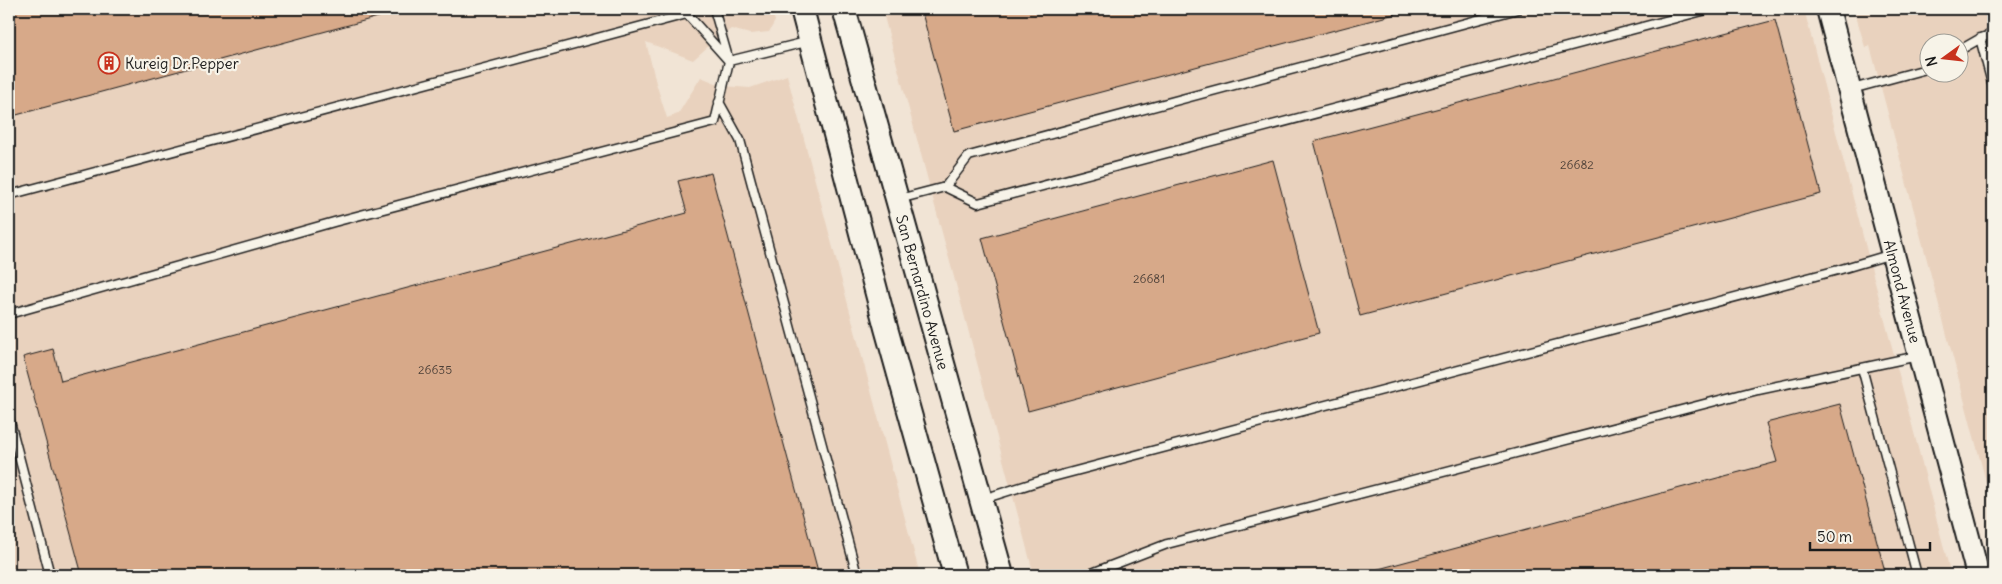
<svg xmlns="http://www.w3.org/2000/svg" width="2002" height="584" viewBox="0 0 2002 584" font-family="Delius,sans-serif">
<rect width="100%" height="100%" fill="#f1e4d5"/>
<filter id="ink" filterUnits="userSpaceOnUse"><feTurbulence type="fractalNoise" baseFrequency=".02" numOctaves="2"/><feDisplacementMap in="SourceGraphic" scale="10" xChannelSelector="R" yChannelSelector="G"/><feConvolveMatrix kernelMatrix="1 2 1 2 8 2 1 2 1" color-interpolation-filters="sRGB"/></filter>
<g filter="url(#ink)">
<path fill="#e9d2be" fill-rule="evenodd" d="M9,9H771L775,21L769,32L750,34L731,29L712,43L693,60L646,42L656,83L667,118L678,114L701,77L723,86L750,88L787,75L920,575H9Z
M882,9H1804L1951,575H1034Z
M1854,9H1993V508L1870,46L1865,47ZM1930,42H1960V72H1930Z"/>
<path fill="#d7a989" stroke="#1c1c1c" d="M9,9H393V13L9,117Z
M921,9H1398L1399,13L954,131Z
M1775,20L1821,194L1360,316L1314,141Z
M1273,160L1319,333L1028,411L982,238Z
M711,173L819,575H82L23,357L53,349L61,381L687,213L678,181Z
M1840,404L1886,575H1371V571L1777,462L1766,423Z"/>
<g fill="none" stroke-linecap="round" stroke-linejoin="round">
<g stroke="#1c1c1c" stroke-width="11">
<path id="lane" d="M1980,38L1993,87
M1960,50L1981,38L1993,34
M729,61L810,41
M1852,89L1930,68
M719,102L740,140L857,575
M945,187L969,156L1518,9
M9,195L687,14L728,60
M899,199L945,187L978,203L1710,9
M9,314L334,222L715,122L729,61L714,9
M1862,368L1917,575
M9,418L50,575
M983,499L1049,478L1838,270L1892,254
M1087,575L1167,544L1758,390L1918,356"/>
</g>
<g stroke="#1c1c1c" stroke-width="26">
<g id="secondary">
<path d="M802,9L886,328L955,575"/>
<path id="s1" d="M844,9L1002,575"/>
<path id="s2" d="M1828,9L1978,575"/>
</g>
</g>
<use href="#lane" stroke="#f7f3e8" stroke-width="8"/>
<use href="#secondary" stroke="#f7f3e8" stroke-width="22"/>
</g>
</g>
<defs>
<g id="building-ring" transform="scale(1.125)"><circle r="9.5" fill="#f7f3e8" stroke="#c8321e" stroke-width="1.5"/><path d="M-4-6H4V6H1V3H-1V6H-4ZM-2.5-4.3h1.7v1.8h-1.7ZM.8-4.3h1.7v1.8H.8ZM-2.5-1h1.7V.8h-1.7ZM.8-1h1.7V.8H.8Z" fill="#c8321e"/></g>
</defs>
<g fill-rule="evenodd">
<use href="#building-ring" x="109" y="63"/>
</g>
<g text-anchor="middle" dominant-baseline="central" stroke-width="4.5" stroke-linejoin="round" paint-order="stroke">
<g font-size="12" fill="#4b3f37">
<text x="1577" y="164">26682</text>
<text x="1149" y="278">26681</text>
<text x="435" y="369">26635</text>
</g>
<g font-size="15" fill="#1c1c1c" stroke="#f7f3e8" text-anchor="start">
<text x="125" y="63">Kureig Dr.Pepper</text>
</g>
<g font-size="15" fill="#1c1c1c" stroke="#f7f3e8">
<text stroke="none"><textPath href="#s1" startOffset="294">San Bernardino Avenue</textPath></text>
<text stroke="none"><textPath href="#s2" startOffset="292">Almond Avenue</textPath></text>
</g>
</g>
<rect width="2002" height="584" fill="none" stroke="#f7f3e8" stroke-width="30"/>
<rect x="15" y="15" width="1972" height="554" fill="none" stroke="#1c1c1c" stroke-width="2" filter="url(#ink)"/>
<g transform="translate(1944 58) rotate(255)"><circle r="24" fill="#f7f3e8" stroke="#9f9d96"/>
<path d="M0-4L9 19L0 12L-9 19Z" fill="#c8321e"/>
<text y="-8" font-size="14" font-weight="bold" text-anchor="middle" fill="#1c1c1c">N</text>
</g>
<path d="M1810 542v8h120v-8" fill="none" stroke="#1c1c1c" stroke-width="2.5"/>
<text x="1817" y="542" font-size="15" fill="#1c1c1c" stroke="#f7f3e8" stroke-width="4" paint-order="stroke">50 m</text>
</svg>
